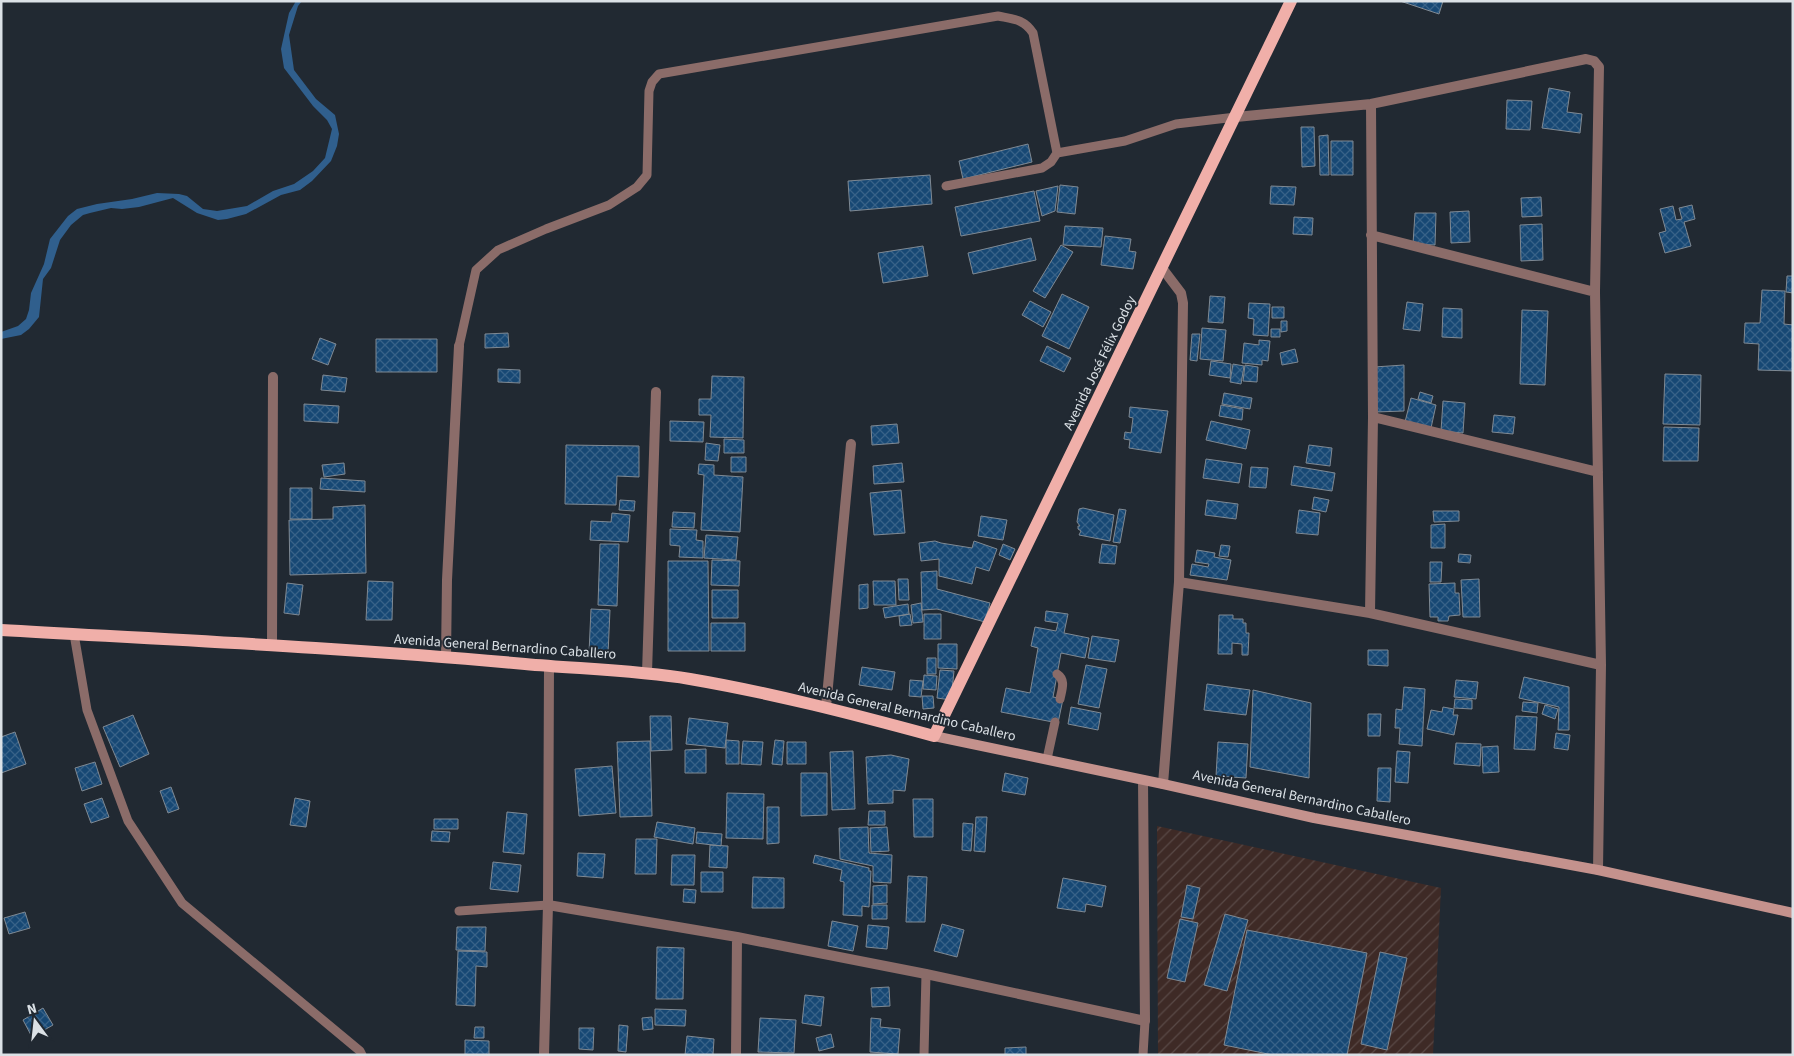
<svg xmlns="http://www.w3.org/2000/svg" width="1794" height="1056" viewBox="0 0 1794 1056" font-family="'Source Sans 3',sans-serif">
<defs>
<pattern id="industrial-furrows" width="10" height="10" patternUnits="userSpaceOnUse" patternTransform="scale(1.25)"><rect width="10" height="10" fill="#3e2a26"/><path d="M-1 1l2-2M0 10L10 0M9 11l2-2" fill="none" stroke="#594946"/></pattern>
<pattern id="building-cross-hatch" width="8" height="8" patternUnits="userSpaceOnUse" patternTransform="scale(1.25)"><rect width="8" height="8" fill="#174874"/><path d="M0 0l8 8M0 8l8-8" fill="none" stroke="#386288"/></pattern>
</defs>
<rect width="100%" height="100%" fill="#212932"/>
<path fill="url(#industrial-furrows)" d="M1157,826L1441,888L1433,1055H1158Z"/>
<path fill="#305f8d" d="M296,1H302L298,6L289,35L294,70L316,99L335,115L339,134L337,146L331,161L312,181L300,190L281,195L246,214L227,219L218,220L197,213L173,198L139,207L122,209L111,208L90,213L83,215L71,225L60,240L51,268L43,279L39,317L29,329L21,335L1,339V332L18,326L26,319L29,310L31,293L44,264L50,239L68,216L77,209L97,204L132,199L157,193L179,194L187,196L203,209L217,211L247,206L273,191L294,184L313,171L325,158L332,129L327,120L313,106L284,68L281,49L289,13Z"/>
<path fill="url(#building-cross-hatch)" stroke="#7f8993" d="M1400,1H1443L1439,14Z
M1549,88L1570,92L1567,112L1582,114L1580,133L1542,128Z
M1507,100L1532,101L1530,130L1506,129Z
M1301,127H1314L1315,166L1302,167Z
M1328,135L1329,175H1320L1319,136Z
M1331,141H1353V175H1331Z
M1028,144L1032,162L963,179L959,161Z
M930,175L932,204L850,211L848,181Z
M1060,185L1078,187L1075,214L1057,212Z
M1058,186L1055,211L1042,216L1036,191Z
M1271,186L1296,187L1294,205L1270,204Z
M1034,191L1040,221L961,236L955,207Z
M1541,197L1542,216L1522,217L1521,198Z
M1692,205L1695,219L1684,222L1691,246L1665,253L1659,233L1666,231L1660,209L1673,206L1676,220L1682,219L1679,208Z
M1469,211L1470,242L1451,243L1450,212Z
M1415,213H1436L1435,245L1413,244Z
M1294,217L1313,218L1312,235L1293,234Z
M1542,224L1543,260L1521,261L1520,225Z
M1065,226L1103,228L1101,247L1063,245Z
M1105,236L1131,239L1129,251L1136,252L1133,269L1101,265Z
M1031,238L1036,260L973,274L968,253Z
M1061,245L1073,252L1045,298L1033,291Z
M923,246L928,276L883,283L878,253Z
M1787,276H1793V293L1786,292Z
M1762,290L1785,291L1784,324L1793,325V371L1758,370L1759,344L1744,343L1745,323H1760Z
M1062,294L1089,307L1069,349L1042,336Z
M1210,296L1225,297L1223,323L1208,322Z
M1030,301L1051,312L1043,327L1022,315Z
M1407,302L1423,304L1420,331L1403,329Z
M1249,303L1270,304L1268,336L1253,335L1254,319L1248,318Z
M1272,307H1284V318H1272Z
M1443,308L1462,309V338L1442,337Z
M1522,310L1548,311L1545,385L1520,384Z
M1281,321H1287V331L1281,332Z
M1202,328L1226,330L1223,361L1200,359Z
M1271,329H1280V337H1271Z
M508,333L509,347L485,348V334Z
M1192,334H1200L1197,361L1190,360Z
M320,338L336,344L328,365L312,359Z
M376,339H437V372H376Z
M1259,340L1270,341L1268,361L1262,360V365L1242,363L1244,343L1259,345Z
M1047,346L1071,358L1064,372L1040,361Z
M1295,349L1298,362L1282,365L1280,353Z
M1211,361L1231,364L1230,378L1209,375Z
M1233,364L1244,366L1241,384L1230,382Z
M1245,365L1258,367L1257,382L1243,381Z
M1404,365V411L1375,412L1374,367Z
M498,369L520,370V383L498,382Z
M1665,374L1701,375L1700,425L1663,424Z
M323,375L347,378L345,392L321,390Z
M712,376L744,377L743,438L710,437L711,415H699V399H711Z
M1420,392L1433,396L1431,403L1418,399Z
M1224,393L1252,398L1250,409L1222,404Z
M1411,398L1436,405L1431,428L1405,422Z
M1443,401L1465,403L1463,433L1441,431Z
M304,404L339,406L338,423L304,421Z
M1221,405L1243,409L1242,420L1219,416Z
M1130,407L1168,411L1161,453L1129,448L1130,440L1124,439L1125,432L1131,433L1133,418L1129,417Z
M1494,415L1515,417L1513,434L1492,432Z
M670,421L704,422L703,442L670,441Z
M1211,421L1250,430L1246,449L1206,440Z
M897,424L899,443L872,445L871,426Z
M1664,427L1699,428L1698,461H1663Z
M724,439L744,440V453H724Z
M706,443L720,445L718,461L705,460Z
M566,445L639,446V477L617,476L616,505L565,504Z
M1309,445L1332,448L1330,466L1306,463Z
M731,457H746V472H731Z
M1206,459L1242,464L1239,483L1203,478Z
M344,463L345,474L324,477L322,465Z
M902,463L904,482L874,484L873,466Z
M699,464L714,465V475L743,477L740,532L701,530L704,475L698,474Z
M1294,466L1335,473L1332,491L1291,485Z
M1251,467L1268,468L1266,488L1249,487Z
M321,478L365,481V492L320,489Z
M290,488H312V519H290Z
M901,490L905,533L874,535L870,493Z
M1314,497L1329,500L1326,512L1312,509Z
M620,500L635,501L634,511L619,510Z
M1207,500L1238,504L1236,519L1205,515Z
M365,505L366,573L290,575L289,520L333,519V507Z
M1083,508L1114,515L1110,541L1079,535L1081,531L1078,529V526H1080L1077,522L1079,509Z
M1119,509L1126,510L1120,543L1113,542Z
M1299,510L1320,513L1318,535L1296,533Z
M1433,511H1459V521L1434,522Z
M673,512L695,513L694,528L672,527Z
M612,513L630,515L628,542L590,540L591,521L611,522Z
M981,516L1007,520L1003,540L978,536Z
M1445,524V548H1431V525Z
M670,529L697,530L696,540L703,541V558L679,557L680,546L670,545Z
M706,535L738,537L736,560L704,558Z
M935,541L941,543L972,548L974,541L997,549L989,571L976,567L972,584L939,576V559L921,561L919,543Z
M600,544H619L617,606L598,605Z
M1003,544L1015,549L1010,560L999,555Z
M1102,544L1117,546L1115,564L1099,563Z
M1221,545L1230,546L1228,557L1219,556Z
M1197,550L1215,553L1214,557L1231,560L1227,580L1190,575L1192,564L1208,567L1209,564L1195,562Z
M1459,554L1471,555L1470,563L1458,562Z
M712,560L740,561L739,586L711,585Z
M668,561H708L709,651H668Z
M1430,562H1442L1441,582H1430Z
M937,571V589L990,603L985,622L937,609L922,610L921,572Z
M898,579H908L909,600H899Z
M1479,579L1480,617H1463L1461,580Z
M368,581L393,582L392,620H366Z
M873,581H895L896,605H874Z
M287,583L303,585L299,615L284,613Z
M1455,583V593H1459L1460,615L1449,616L1448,621H1438V617H1430L1429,584Z
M868,584V608L859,609V585Z
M712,590H738V618H712Z
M921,603L923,622L913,623L911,605Z
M908,604L909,614L885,618L883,608Z
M591,609L610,610L608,654L589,653Z
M1046,611L1068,614L1064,633L1089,638L1085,658L1061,653L1053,697L1063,699L1058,723L1001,712L1006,688L1030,693L1038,648L1031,646L1035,627L1056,631L1058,623L1045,621Z
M910,614L912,625L900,626L899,616Z
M924,614H941V639H924Z
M1219,615H1233V619H1243V623H1246V633H1249L1248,655H1242V644L1232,643V654H1218Z
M711,623H745V651H711Z
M1092,636L1119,640L1115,662L1088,658Z
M938,644H957V669L938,668Z
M1368,650H1388V666L1368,665Z
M927,658H936V674H927Z
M1086,665L1107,669L1099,708L1078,704Z
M862,667L895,672L892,690L859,685Z
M940,670L954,671L951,700L937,698Z
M924,675L937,676L936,690L923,689Z
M1524,677L1569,687V730H1558L1559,707L1519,698Z
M910,680L923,681L921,697L909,696Z
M1456,680L1478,682L1476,699L1454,697Z
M1207,684L1250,690L1246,715L1204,710Z
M1404,687L1425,689L1422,746L1399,744L1400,728H1395L1396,709L1402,710Z
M1253,690L1311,703L1309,778L1250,767Z
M922,696H933L934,708L923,709Z
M1455,699L1472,700V709L1454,708Z
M1523,702L1538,703L1537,713L1522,711Z
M1545,705L1558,709L1555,719L1542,714Z
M1071,707L1101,713L1098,730L1068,724Z
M1443,707L1454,709L1453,715H1458L1454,735L1427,729L1431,710L1442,712Z
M1368,714H1381L1380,736H1368Z
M133,715L149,754L120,767L103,727Z
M650,716H671L672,750L651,751Z
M1516,716L1537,717L1535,750L1514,749Z
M689,718L728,723L725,748L686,744Z
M15,732L26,764L1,773V737Z
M1556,733L1570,735L1568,750L1554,748Z
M726,740L739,741V764H726Z
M775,740L784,741L782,765L772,764Z
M650,741L652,816L620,817L617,742Z
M743,741L763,742L761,765L741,764Z
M787,742H806V764H787Z
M1218,742L1248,744L1246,778L1216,776Z
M1456,743L1481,744L1480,766L1454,764Z
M1498,746L1499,772L1483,773L1482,747Z
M706,749V773H685V750Z
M853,751L855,809L832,810L830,752Z
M1397,751L1410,752L1408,783L1395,782Z
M891,755L909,759L905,791L893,790V803L868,804L866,757Z
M95,762L102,784L82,791L75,768Z
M612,766L616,813L579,816L575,769Z
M1378,768H1391L1390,802L1377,801Z
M801,773H827V815L801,816Z
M1005,773L1028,778L1025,795L1002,791Z
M171,787L179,809L168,813L160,791Z
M727,793L764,794L763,839L726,838Z
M102,798L109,817L91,823L84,804Z
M295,798L310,801L306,827L290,825Z
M913,799H933V837H914Z
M767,807H779V843L767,844Z
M869,811H885V825H868Z
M507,812L527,814L524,854L503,852Z
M976,817H987L985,852L974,851Z
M434,819H458V829H434Z
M657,822L695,828L693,844L654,837Z
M963,823L973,824L971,851L962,850Z
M868,827L869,853L892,855L891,883L873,882V866L840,859L839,828Z
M887,827L889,851L871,852L870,828Z
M432,831L450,832L449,842L431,841Z
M697,832L722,834L721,846L696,843Z
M636,839H657L656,874H635Z
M710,845L728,846L727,868L709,867Z
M578,853L605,854L603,878L577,876Z
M672,855H695L694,885H671Z
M815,855L869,868V871H871L869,907L862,906V916L843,915L844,882L840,881L842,870L813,863Z
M493,862L521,865L518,892L490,889Z
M701,872H723V892H701Z
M908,876L927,877L925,922H906Z
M753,877L784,878V908H752Z
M1063,878L1106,886L1102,907L1086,904L1085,912L1057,908Z
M887,885V903L873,904V886Z
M1187,885L1200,888L1193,919L1181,917Z
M684,889L696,890L695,903L683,902Z
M872,905H887V919H872Z
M25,912L30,928L9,934L4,918Z
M1225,914L1248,920L1227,991L1204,985Z
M1180,919L1198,923L1185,982L1167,978Z
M832,921L858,926L853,951L828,946Z
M942,924L964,930L957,957L934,951Z
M868,925L889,927L887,949L866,947Z
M457,927H486L485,951L456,950Z
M1247,930L1367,953L1347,1055H1273L1224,1045Z
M657,947L684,948L683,999H656Z
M458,951L487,952V967L476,966L475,1006L456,1005Z
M1380,952L1407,958L1387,1050L1361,1044Z
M889,987L890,1006L872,1007L871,988Z
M805,995L824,997L821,1026L802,1023Z
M43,1008L53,1025L32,1037L23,1020Z
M655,1009L686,1010L685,1026L655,1025Z
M652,1017L653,1029L643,1030L642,1018Z
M760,1018L796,1020L794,1053L758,1052Z
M871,1018L881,1019L880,1027L900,1029L898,1054L870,1052Z
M619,1025L628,1026L626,1052L618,1051Z
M475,1027H484V1038H474Z
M579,1028H594L593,1050L579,1049Z
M831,1034L834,1047L819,1051L816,1038Z
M687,1036L714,1039L713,1055H685Z
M465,1040L489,1041V1055H465Z
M1026,1047V1055H1005V1048Z"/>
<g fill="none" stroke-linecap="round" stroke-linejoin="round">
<path stroke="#8b6c69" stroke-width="9" d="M946,186L1042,168L1051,162L1057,153L1125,141L1176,124L1236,117
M459,346L476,270L498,250L546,229L609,205L637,187L647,175L649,91L652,82L659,74L998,16C1013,19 1024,19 1033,33L1057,153
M74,634L87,710L128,821L182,903L360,1051L362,1055
M1057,674C1066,680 1062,689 1060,699
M1047,759L1055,722
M459,911L548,905
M924,1055L926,974
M1143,1055L1145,1021"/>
<path stroke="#8b6c69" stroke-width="10" d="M1236,117L1371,104L1586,59L1594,61L1599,67L1595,292L1601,665L1598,870
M1371,235L1595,292
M1162,268L1181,293L1183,303L1179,582L1163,784
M1373,417L1598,472
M1179,582L1370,613L1601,665
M1370,613L1373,417L1371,104
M272,645L273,377
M446,657L447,580L459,346
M647,673L656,392
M826,707L851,444
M548,905L737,937L926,974L1145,1021L1143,780
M544,1055L548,905L549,666
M736,1055L737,937"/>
<path stroke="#c4928d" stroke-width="10" d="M934,736L1163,784L1314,818L1598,870L1793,913"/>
<path stroke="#f0afa9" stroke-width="12" d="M1,630C176,640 351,648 525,664C580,669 635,670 690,679C772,693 853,714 934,736L1291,1"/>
</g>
<g text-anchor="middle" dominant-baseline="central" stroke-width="4" stroke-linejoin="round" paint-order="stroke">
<g font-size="14" fill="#dbe1e6" stroke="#212932">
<text transform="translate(1100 363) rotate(-64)">Avenida José Félix Godoy</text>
<text transform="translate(505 647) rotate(4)">Avenida General Bernardino Caballero</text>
<text transform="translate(907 712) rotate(13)">Avenida General Bernardino Caballero</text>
<text transform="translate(1302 798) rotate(12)">Avenida General Bernardino Caballero</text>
</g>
</g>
<rect width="1794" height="1056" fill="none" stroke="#dbe1e6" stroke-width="5"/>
<g transform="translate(35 1021) rotate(345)" stroke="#212932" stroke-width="4" paint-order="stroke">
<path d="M0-4L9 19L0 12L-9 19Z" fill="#dbe1e6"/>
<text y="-8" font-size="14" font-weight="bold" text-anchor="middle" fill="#dbe1e6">N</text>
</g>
</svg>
